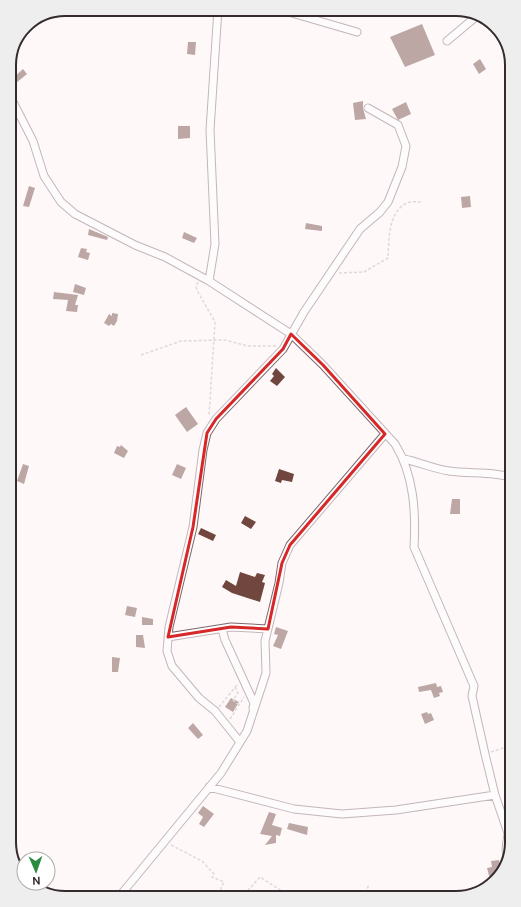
<svg xmlns="http://www.w3.org/2000/svg" width="521" height="907" viewBox="0 0 521 907" font-family="'DM Sans',sans-serif">
<rect width="100%" height="100%" fill="#fef8f9"/>
<path fill="#70463e" d="M422,24L435,55L405,67L390,37Z
M188,42H196L195,55L187,54Z
M480,59L486,69L479,74L473,64Z
M23,69L27,74L16,83L12,79Z
M363,101V108L366,119L355,120L353,103Z
M406,102L411,114L398,120L392,109Z
M178,126H190V138L178,139Z
M29,186L35,188L29,207L23,206Z
M470,196L471,207L462,208L461,197Z
M306,223L322,226V231L305,229Z
M89,229L108,237L107,240L88,235Z
M184,232L197,238L194,243L182,238Z
M81,248L87,249L86,252L90,253L88,260L78,257Z
M75,284L86,288L84,295L73,292Z
M54,292L78,295L75,305H78L77,312L66,311L68,300L53,299Z
M112,313L118,314L117,321L114,326L111,324L109,326L104,323L109,314L112,316Z
M276,368L285,377L277,386L270,381L274,376L272,374Z
M186,407L198,424L187,432L175,415Z
M121,445L128,451L124,458L114,453L117,446L120,447Z
M23,464L29,466L24,484L17,481Z
M177,464L186,468L181,479L172,475Z
M279,469L294,474L292,482L282,480L281,483L275,481Z
M452,499H460V514H450Z
M245,516L256,522L251,529L241,523Z
M201,528L216,535L213,541L198,534Z
M240,572L255,577L257,573L265,575L262,582L265,583L260,602L232,593L222,587L226,580L236,586Z
M127,606L137,608L135,617L125,615Z
M142,617L153,619V625H142Z
M276,627L288,631L281,649L273,646L278,635L274,634Z
M136,635H143L145,648L136,647Z
M112,657L120,658L118,672H112Z
M436,683L437,687L441,686L443,692L439,693L440,696L434,698L431,690L419,692L418,687Z
M231,698L239,702L233,712L225,707Z
M427,712L428,714L431,713L434,720L425,724L421,714Z
M193,723L203,735L198,739L188,728Z
M203,806L214,814L204,827L199,824L203,817L198,813Z
M269,812L276,814L272,825L282,828L280,836L276,835V843L265,845L272,836L260,834Z
M289,823L308,827L307,835L287,829Z
M499,860L500,870L504,869L503,873L491,883L487,868L492,867L491,861Z"/>
<g fill="none" stroke-linecap="round" stroke-linejoin="round">
<g stroke="#7d676c" stroke-width="9">
<path id="minor" d="M278,9L357,32
M447,41L478,15
M9,94L33,141L44,176L61,202L75,214L135,245L165,257L209,281L291,334L323,365L395,444C414,475 416,512 414,547L474,686L472,696L485,754L495,795L508,833L506,849L507,858
M209,281L215,244L210,130L218,9
M404,459C419,462 434,469 449,471C468,474 496,471 512,478
M222,629L225,640L254,703L253,708
M168,637L231,627L268,629
M240,742L215,711L199,698L172,666L167,651L169,627L193,527L203,450L207,433L216,419L283,349L304,312L360,229L380,212L388,202L402,167L406,146L398,125L368,108
M209,787L294,809L342,814L396,810L495,795
M118,898L221,773L247,731L266,673L265,641L279,583L282,563L290,545L385,434"/>
</g>
<path stroke="#bbb4b5" stroke-width="1.5" stroke-dasharray="3 2" stroke-linecap="butt" d="M339,273L364,272L388,258C389,240 388,214 405,204C409,201 416,202 421,202
M198,282L196,287L198,292L215,322L209,416
M141,355L181,341L225,340L248,346H277
M235,687L238,693L233,700L239,705
M219,707L237,685
M230,719L244,697
M491,752L503,748H512
M171,845L202,861L214,874L212,877L224,882L221,888L222,894H227L230,898
M241,898L260,877L288,895V898
M364,898L369,884"/>
<use href="#minor" stroke="#fff" stroke-width="7"/>
</g>
<path d="M0 0H521V907H0ZM291,334L323,365L385,434L290,545L282,563L268,629L231,627L168,637L193,527L207,433L216,419L283,349Z" fill="#fef8f9" fill-opacity=".55" fill-rule="evenodd"/>
<path fill="none" stroke="#d62828" stroke-width="3" stroke-linejoin="round" d="M291,334L323,365L385,434L290,545L282,563L268,629L231,627L168,637L193,527L207,433L216,419L283,349Z"/>
<path d="M0 0H521V907H0ZM65 16H456A49 49 0 0 1 505 65V842A49 49 0 0 1 456 891H65A49 49 0 0 1 16 842V65A49 49 0 0 1 65 16Z" fill="#efeeee" fill-rule="evenodd"/>
<path fill="none" stroke="#352b2d" stroke-width="2" d="M65 16H456A49 49 0 0 1 505 65V842A49 49 0 0 1 456 891H65A49 49 0 0 1 16 842V65A49 49 0 0 1 65 16Z"/>
<g transform="translate(36 871) rotate(178)"><circle r="19" fill="#ffffff" stroke="#aeaaab"/>
<path d="M0-3L7 15L0 10L-7 15Z" fill="#2b8c3f"/>
<text y="-6" font-size="11" font-weight="bold" text-anchor="middle" fill="#352b2d">N</text>
</g>
</svg>
